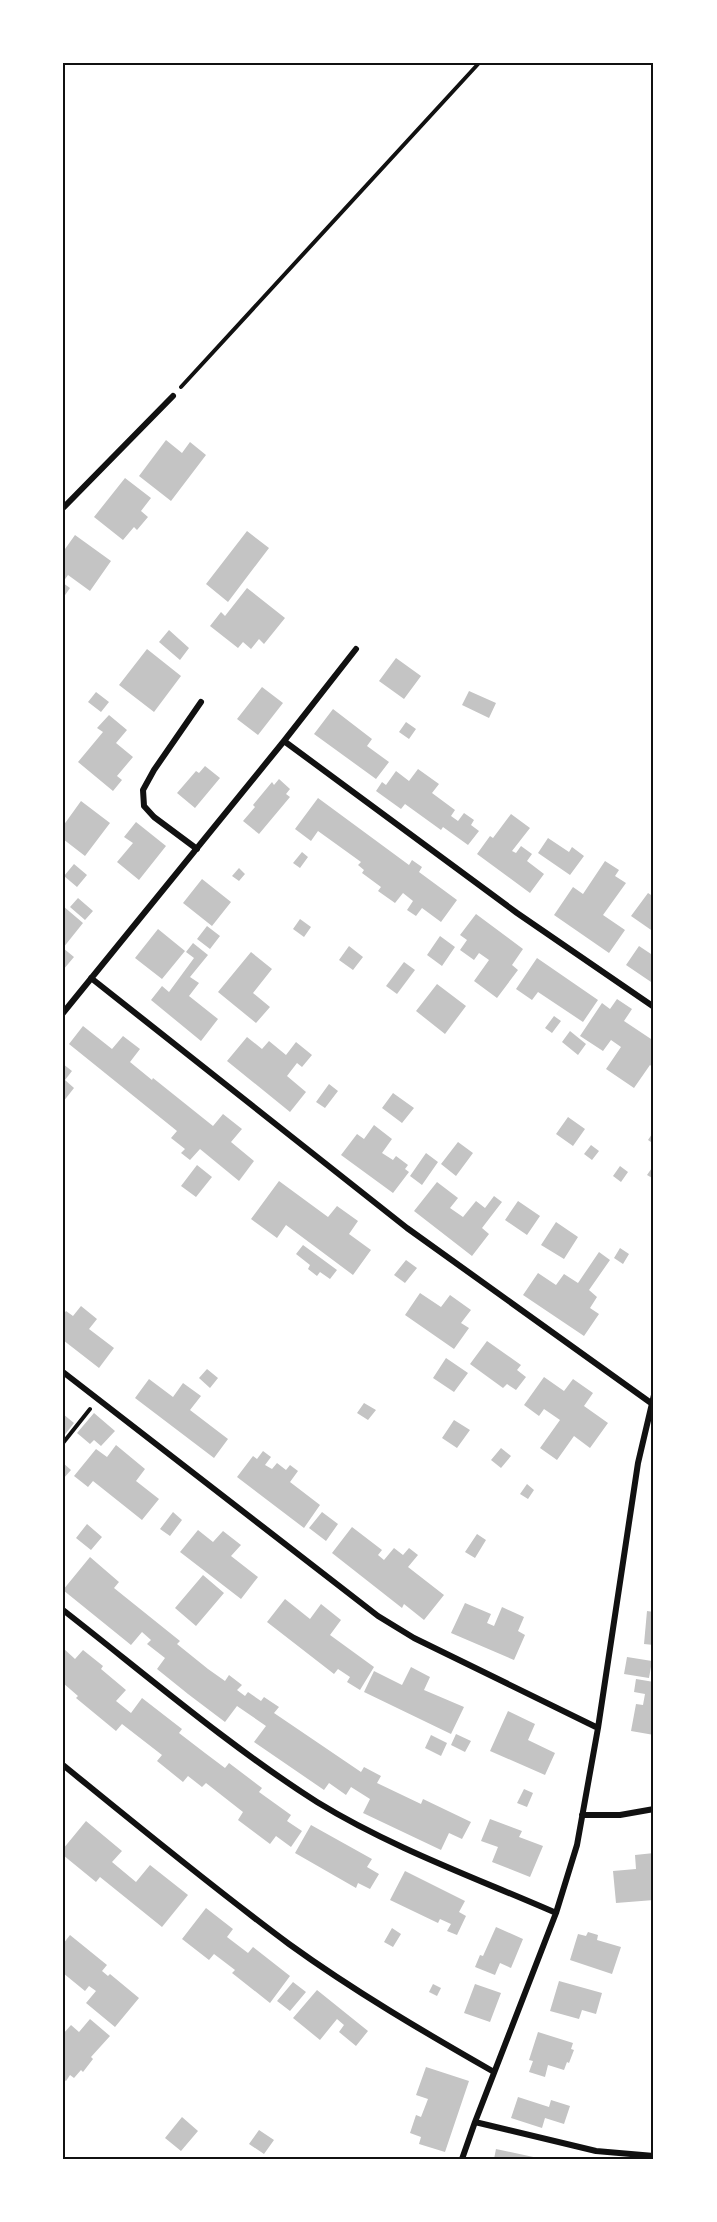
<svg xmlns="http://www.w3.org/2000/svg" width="717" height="2222" viewBox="0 0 717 2222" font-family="Raleway,sans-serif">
<rect width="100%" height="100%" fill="#fff"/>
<path fill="#c4c4c4" d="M166,440L182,453L190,442L206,455L171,501L139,476Z
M125,478L151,498L141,511L148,517L137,530L134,527L123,540L94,517Z
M247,531L269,548L228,602L206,584Z
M75,535L111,561L90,591L68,575L63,582V548L65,549Z
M63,583L70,588L63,598Z
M247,588L285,618L264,644L259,639L251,649L243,642L238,648L210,626L221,612L225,616Z
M169,630L189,648L180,660L159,642Z
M147,649L181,676L154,712L119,685Z
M396,658L421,676L404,699L379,681Z
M262,687L283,703L258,735L237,719Z
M469,691L496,703L489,718L462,705Z
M96,692L109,702L101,712L88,702Z
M333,709L372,739L367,746L389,762L376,779L314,734Z
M109,715L127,730L116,743L133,757L117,776L122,780L113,791L78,762L103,732L97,728Z
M406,722L416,729L409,739L399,732Z
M205,766L220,778L195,808L177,793L196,771L199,773Z
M418,769L439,784L432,793L455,810L451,816L458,821L464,813L474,820L471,825L479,831L468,845L443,827L441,830L405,804L401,809L376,791L382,782L386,785L396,771L409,781Z
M279,779L290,789L286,794L290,797L259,834L243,821L255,807L253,805L272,782L274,785Z
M318,798L409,865L412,860L422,867L419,872L457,900L441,922L422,908L416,916L407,910L413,901L403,893L395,903L378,891L381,887L362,873L364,870L358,865L361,862L318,831L311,841L295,829Z
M81,801L110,823L85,856L63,839V826Z
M511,814L530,828L512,851L516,853L521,846L532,854L527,861L544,874L530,893L477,854L490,836L493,838Z
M136,822L166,846L139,880L117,862L133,843L124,837Z
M548,838L569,852L572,847L584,856L570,875L538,853Z
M302,852L308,857L300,868L293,863Z
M605,861L619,870L615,876L626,883L603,915L625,930L609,953L554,915L573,887L583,894Z
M74,864L87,875L77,887L64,876Z
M239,868L245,874L239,881L232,876Z
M202,879L231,902L212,926L183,903Z
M648,893L654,897V932L631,916Z
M78,898L93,911L85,920L70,907Z
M63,906L83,923L63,948Z
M476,914L523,949L512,965L518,970L497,998L474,981L489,960L479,953L474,960L460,950L467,940L460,935Z
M300,919L311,927L304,937L293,929Z
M207,926L220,936L210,949L197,939Z
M158,929L185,951L162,979L135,958Z
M440,936L455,947L442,966L427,955Z
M193,943L208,955L190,977L199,983L189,996L218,1019L201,1041L151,1000L162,986L169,992L194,958L186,952Z
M349,946L363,957L353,970L339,960Z
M639,946L651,954L654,950V984L626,965Z
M63,948L74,957L63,970Z
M251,952L272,969L253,993L270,1007L256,1023L218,992Z
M537,958L598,1000L583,1022L538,992L532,1000L516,989Z
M404,962L415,970L397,994L386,986Z
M437,984L466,1006L445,1034L416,1011Z
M617,999L632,1009L624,1021L654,1041V1068L650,1065L634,1088L606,1069L621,1047L611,1040L603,1051L580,1036L602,1003L610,1009Z
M554,1016L561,1021L552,1033L545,1028Z
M83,1026L112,1049L123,1036L140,1049L130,1062L152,1080L153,1078L213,1126L223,1114L242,1129L231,1142L254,1161L239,1181L200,1149L190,1160L181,1153L185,1149L171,1138L177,1131L69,1044Z
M570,1031L586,1044L578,1055L562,1042Z
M247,1037L262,1049L269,1041L286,1055L296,1042L312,1055L302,1067L297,1063L287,1076L306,1092L290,1112L227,1061Z
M63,1064L72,1071L65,1080L74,1088L63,1102Z
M329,1084L338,1091L325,1108L316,1102Z
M393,1093L414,1108L402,1123L382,1108Z
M568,1117L585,1129L573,1146L556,1134Z
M374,1125L392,1139L382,1153L393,1160L396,1156L408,1165L405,1169L409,1172L393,1193L341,1155L357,1134L364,1139Z
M654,1131V1144L648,1140Z
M458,1142L473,1153L456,1176L441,1164Z
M591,1145L599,1151L592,1160L584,1154Z
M426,1153L438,1162L422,1185L410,1176Z
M197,1165L212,1177L196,1197L181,1186Z
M654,1165V1179L647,1175Z
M620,1166L628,1172L621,1182L613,1176Z
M279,1181L328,1217L337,1206L358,1221L349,1234L371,1250L353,1275L286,1225L277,1238L251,1219Z
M437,1182L458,1198L450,1208L463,1217L476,1201L485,1208L494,1196L502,1202L482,1228L489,1234L472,1256L414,1211Z
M518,1201L540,1216L527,1235L505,1220Z
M556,1222L578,1237L564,1259L541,1245Z
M303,1245L337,1270L330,1279L320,1272L317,1276L308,1269L310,1265L296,1254Z
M620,1248L629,1254L623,1264L614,1258Z
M599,1252L610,1260L589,1290L597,1297L590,1308L599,1314L584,1336L523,1295L538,1273L556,1285L564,1274L578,1283Z
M406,1260L417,1268L405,1283L394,1275Z
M420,1293L441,1307L450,1295L471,1310L461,1323L469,1328L454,1349L405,1315Z
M81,1306L97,1319L89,1329L114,1348L99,1368L63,1340V1315L66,1311L73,1316Z
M487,1341L521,1365L517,1370L526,1377L516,1390L507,1384L503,1388L470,1364Z
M446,1358L468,1373L454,1392L433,1378Z
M207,1369L218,1378L210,1388L199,1378Z
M544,1377L564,1391L573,1379L593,1393L584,1406L608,1423L590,1448L574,1436L557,1460L540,1448L560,1420L544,1409L539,1416L524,1405Z
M149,1379L173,1397L183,1383L201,1396L190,1410L228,1439L214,1458L135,1398Z
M364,1403L376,1410L368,1420L357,1413Z
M94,1413L115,1431L101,1446L94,1440L90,1444L77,1433Z
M63,1414L74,1423L63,1437Z
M454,1420L470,1430L457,1448L442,1438Z
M116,1445L145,1469L136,1481L159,1499L142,1520L93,1481L88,1487L74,1476L96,1449L107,1457Z
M501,1448L511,1456L501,1468L491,1460Z
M263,1451L271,1457L265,1465L272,1469L277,1463L286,1470L290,1465L298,1471L290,1482L320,1505L304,1528L237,1477L253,1456L257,1459Z
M63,1463L71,1470L63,1479Z
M527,1484L534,1490L528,1499L520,1494Z
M173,1512L182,1520L170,1536L160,1529Z
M322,1512L338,1524L326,1541L309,1528Z
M87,1524L102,1537L91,1550L76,1538Z
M352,1527L382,1550L378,1555L384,1560L394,1548L403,1555L409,1548L418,1555L408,1567L444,1595L424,1620L404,1604L402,1608L332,1553Z
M198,1530L213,1542L223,1531L241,1545L231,1556L258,1577L241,1599L180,1552Z
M477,1534L486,1540L475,1558L465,1552Z
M90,1557L119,1582L114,1588L180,1641L177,1644L208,1669L225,1681L229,1675L242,1685L237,1690L245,1696L248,1692L261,1701L264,1697L279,1707L274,1713L361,1772L364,1767L381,1776L377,1783L421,1804L423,1799L471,1822L462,1839L449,1833L441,1850L363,1813L370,1799L351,1787L346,1795L329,1783L324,1790L254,1742L266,1726L237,1706L225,1722L188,1694L157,1669L165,1658L147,1644L151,1640L142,1632L131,1645L63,1590Z
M203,1575L224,1593L196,1626L175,1608Z
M285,1599L310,1619L321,1604L341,1620L330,1635L374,1667L360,1690L347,1682L350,1677L338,1669L334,1674L267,1622Z
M465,1603L491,1614L487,1623L494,1626L502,1607L524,1617L518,1631L525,1635L514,1660L451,1633Z
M647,1611L654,1612V1645L644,1644Z
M63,1648L75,1659L83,1650L103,1666L101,1669L126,1690L116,1701L131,1713L142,1698L182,1729L179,1733L205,1753L225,1768L229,1763L262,1788L259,1792L291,1815L287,1821L302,1831L291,1847L276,1836L270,1844L238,1820L243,1812L206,1783L202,1787L188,1776L183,1782L157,1761L162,1755L122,1724L116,1731L76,1698L78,1696L63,1683Z
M627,1657L652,1661L649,1678L624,1674Z
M411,1667L430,1677L424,1690L464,1707L451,1734L364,1692L374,1671L402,1685Z
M636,1679L654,1682V1735L631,1731L636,1704L643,1705L645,1694L634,1692Z
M508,1711L535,1724L528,1740L555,1753L545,1775L490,1751Z
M456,1734L471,1741L465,1752L451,1745Z
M431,1735L447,1743L441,1756L425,1748Z
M524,1789L533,1793L527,1807L517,1803Z
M490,1819L522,1831L519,1837L543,1846L530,1877L492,1862L498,1847L481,1841Z
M86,1821L122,1851L112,1862L136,1882L150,1865L188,1895L162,1927L100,1877L96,1882L63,1855V1849Z
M311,1825L372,1859L367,1867L379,1874L370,1889L358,1883L356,1888L295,1853Z
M654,1853V1900L616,1903L613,1871L636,1869L635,1855Z
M405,1871L465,1901L459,1912L466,1916L457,1935L447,1931L451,1924L440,1919L438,1923L390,1900Z
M206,1908L233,1929L227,1937L248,1953L253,1947L290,1976L270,2003L232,1973L235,1970L214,1954L209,1960L182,1939Z
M496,1927L523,1939L511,1968L500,1963L495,1975L475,1967L480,1955L483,1956Z
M392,1928L401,1934L393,1947L384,1942Z
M588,1932L598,1935L597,1940L621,1947L612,1974L570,1960L578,1934L586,1936Z
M70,1935L107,1965L102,1971L108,1976L110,1974L139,1998L115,2027L86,2003L96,1991L89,1986L85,1991L63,1973V1944Z
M559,1981L602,1993L596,2014L582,2010L579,2019L550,2011Z
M293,1982L306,1992L290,2011L277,2001Z
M433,1984L441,1988L437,1996L429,1992Z
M475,1984L501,1993L490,2022L464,2013Z
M317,1990L368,2031L356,2046L339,2032L344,2025L337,2019L320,2040L293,2018Z
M90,2019L110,2036L91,2057L93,2059L83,2072L81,2070L74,2078L70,2075L66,2081L63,2079V2034L71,2025L79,2032Z
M538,2032L573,2043L571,2049L574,2050L569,2063L567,2062L564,2070L548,2065L545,2077L529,2072L533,2061L529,2060Z
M426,2067L469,2081L445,2152L419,2144L421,2137L410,2133L416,2115L421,2117L428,2099L416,2095Z
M518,2097L549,2107L551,2100L570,2106L564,2124L545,2118L542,2128L511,2118Z
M182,2117L198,2131L181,2151L165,2138Z
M259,2130L274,2140L264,2154L249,2144Z
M496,2149L538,2158V2159H494Z"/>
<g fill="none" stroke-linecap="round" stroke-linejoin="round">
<path stroke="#111" stroke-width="4" d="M181,387L479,63
M63,1443L90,1409"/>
<path stroke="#111" stroke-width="6" d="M63,508L173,396
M284,741L517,913L654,1007
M197,849L154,817L144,806L143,790L154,770L201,702
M91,978L407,1228L651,1403
M63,1013L284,741L356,649
M63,1372L378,1616L414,1638L598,1728
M63,1610C145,1674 229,1746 317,1802C392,1848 476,1878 556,1913
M63,1765C138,1826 212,1887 289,1944C354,1991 424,2032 494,2072
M582,1815H620L654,1809
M475,2122L596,2151L654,2156
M462,2159L475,2122L556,1913L577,1845L598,1728L638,1463L654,1395"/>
</g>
<rect width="717" height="2222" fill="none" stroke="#ffffff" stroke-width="129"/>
<rect x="64" y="64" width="588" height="2094" fill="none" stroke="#111" stroke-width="2"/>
</svg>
